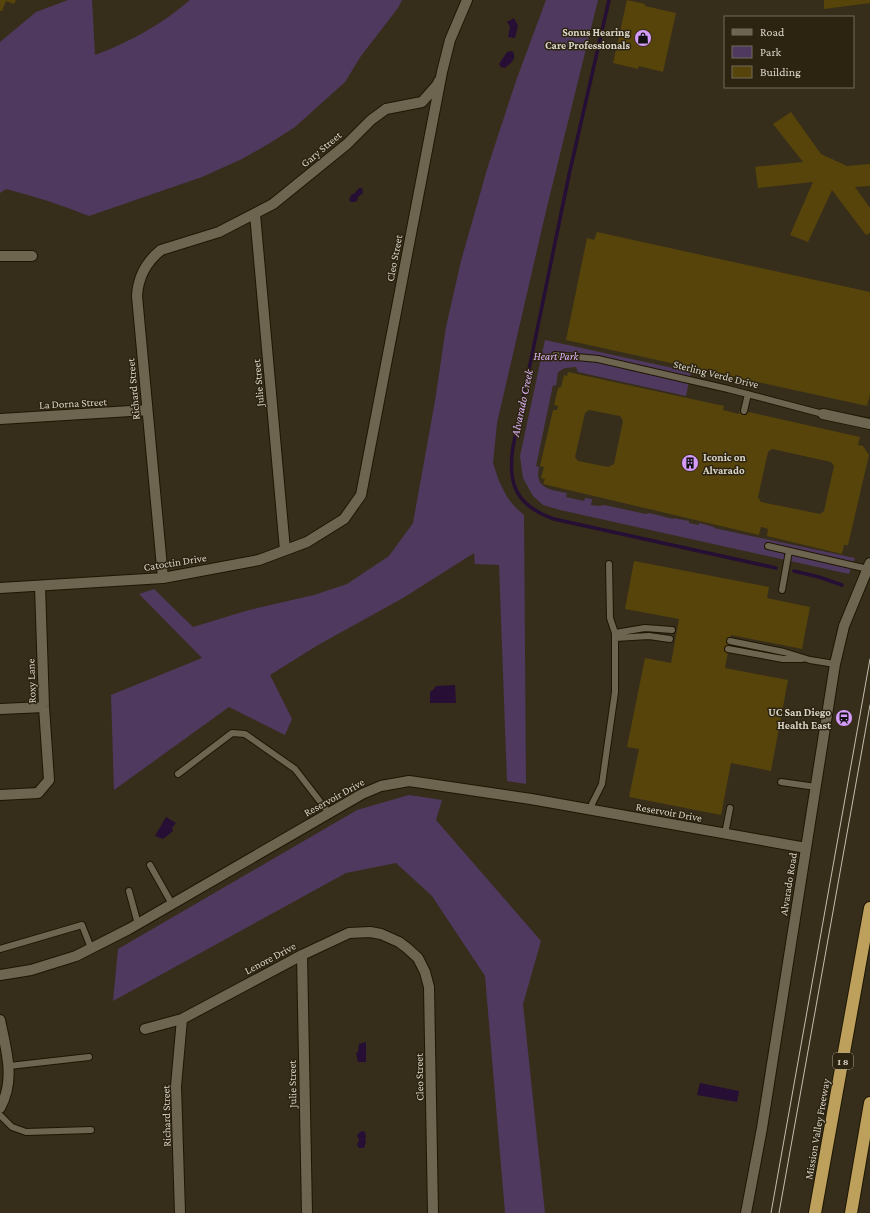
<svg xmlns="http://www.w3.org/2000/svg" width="870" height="1213" viewBox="0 0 870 1213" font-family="'Crimson Pro',serif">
<rect width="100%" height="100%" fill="#362e1b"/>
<path fill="#50395e" d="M68,0H92L95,55C130,42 162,24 190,0H402L398,8L361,56L345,82L295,127L270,143L242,159L202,177L89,216C62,205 34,196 6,189L0,193V42L36,12Z
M546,0H598L546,211L497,423L493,463L499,481L507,497L515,507L524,515L526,784L507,781L499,565L475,564L474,553L403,598L318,645L270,675L292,719L285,735L229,707L114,790L111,695L202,658L139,594L154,589L193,627L249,610L314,595L347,584L389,556L413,523L435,401L446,327L461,261L488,166L517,78Z
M545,340L691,372L686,396L578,372L576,367L565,368L558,372L556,386L553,385L536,466L539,467C534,489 551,490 567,493L566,497L584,501L585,498L592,499L591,505L598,506L604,505L646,514L649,513L673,519V518L689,521V523L699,525V523L714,527V528L855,558L849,574L560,510L543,505L533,496L523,478L520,456Z
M409,795L442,800L436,820L541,941L523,1004L545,1213H505L485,976L432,896L396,863L346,873L113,1001L118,949L357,810Z"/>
<path fill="#260e34" d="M514,18L518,26L515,38L508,37L510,27L507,22Z
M511,51L513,52C517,60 510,63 505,68L501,67L499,64L507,52Z
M359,188H362L363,193L358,197L357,201L354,202H351L349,200L351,195L355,193Z
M455,685L456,703H430V692L434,689L436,686Z
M166,817L176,823L172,828L173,831L163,839L155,836Z
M366,1042V1062H358L356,1053L358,1052L359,1044Z
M700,1083L739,1091L737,1102L697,1095Z
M363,1131L365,1132L366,1137L365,1139L366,1142L364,1148H359L357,1145L359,1140L357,1135L360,1132Z"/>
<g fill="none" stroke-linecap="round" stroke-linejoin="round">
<path stroke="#260e34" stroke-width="3.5" d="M609,0L569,175L513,447C507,485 517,506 554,519L776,568
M794,571L819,577L842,585"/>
</g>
<path fill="#57440b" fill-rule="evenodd" d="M0,0H16L14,4L6,1L2,11H0Z
M627,0L645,4V6L676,13L663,72L639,66L638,69L613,63Z
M824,0H870V3L824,9Z
M791,112L821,154L847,166L870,164V186L855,187L870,208V233L866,235L832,190L808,242L790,235L813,182L758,188L755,167L803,162L773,124Z
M597,232L870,292V394L867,406L566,340L587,238L594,240Z
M568,372L724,406L723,410L739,414L740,410L860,437L858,445L863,446L869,455L848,545H844L842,554L767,536L768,529L762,527H761L759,535L543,484L545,479L541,478L544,467L540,466L553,410H557L558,406L554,405L558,388L561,387L564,375L567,376ZM589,410L620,416L623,421L614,464L608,467L578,461L575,457L585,413ZM772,449L831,462L834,466L824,511L820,514L761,502L758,497L768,452Z
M634,561L769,587L767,598L810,607L802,649L731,635L725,668L788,680L771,771L731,763L721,815L629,797L639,749L627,747L645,658L671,663L679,619L625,609Z"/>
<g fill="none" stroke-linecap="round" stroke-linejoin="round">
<g stroke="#1e1604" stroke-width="8">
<path id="service" d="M555,355L598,359L728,389L823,414
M744,411L748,394
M768,546L868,569
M782,590L789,551
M615,633L645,628L672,630
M615,638L649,636L670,639
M730,641L784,652L810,660L835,664
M728,649L783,659H802
M178,774L232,733L245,734L295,769L329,813
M781,782L816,787
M589,810L602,784L615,692V633L610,618L609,564
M725,834L730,808
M150,865L172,904
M129,891L138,924
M0,949L82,925L91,948
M9,1066L89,1057
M0,1115L12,1127L26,1132L91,1130"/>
</g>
<g stroke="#1e1604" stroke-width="12">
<path id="minor" d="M255,214L285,550
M0,256H32
M823,414L870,424
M0,419L147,410
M163,578L137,296C138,277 146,262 161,250L219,232L273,204L347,144L371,120L386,109L422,102L437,85L439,81
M0,588L163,578L259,560L307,542L344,519L361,495L442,72L450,40L467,0
M0,709L44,707
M0,795L38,793L49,780L44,707L40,586
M302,955L307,1213
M0,1020C6,1049 16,1080 0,1108
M145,1029L182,1019L302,955L349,933L370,932L381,934L399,942L407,948L418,958L425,972L429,987L433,1213
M180,1213L176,1086L182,1019"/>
</g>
<g stroke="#1e1604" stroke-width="12">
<path id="tertiary" d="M0,975L31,970L76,956L129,929L362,794L381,786L409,781L531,799L806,848
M746,1213L762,1128L835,664L844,626L870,563"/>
</g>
<g stroke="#1e1604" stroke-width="14">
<path id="motorway" d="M815,1213L870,908
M851,1213L870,1103"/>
</g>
<use href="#service" stroke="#6e6550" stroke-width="6"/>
<use href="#minor" stroke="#6e6550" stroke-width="10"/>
<use href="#tertiary" stroke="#6e6550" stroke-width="10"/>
<use href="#motorway" stroke="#bda05b" stroke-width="12"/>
<path stroke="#c4beb1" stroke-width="1" d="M771,1213L870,659
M779,1213L870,705"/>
</g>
<defs>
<g id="shop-disc" transform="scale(0.9)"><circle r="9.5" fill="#d59bfa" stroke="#2c2411"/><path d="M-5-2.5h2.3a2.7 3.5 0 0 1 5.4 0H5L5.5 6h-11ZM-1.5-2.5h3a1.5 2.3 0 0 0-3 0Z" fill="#111"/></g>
<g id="building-disc" transform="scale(0.9)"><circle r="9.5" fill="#d59bfa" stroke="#2c2411"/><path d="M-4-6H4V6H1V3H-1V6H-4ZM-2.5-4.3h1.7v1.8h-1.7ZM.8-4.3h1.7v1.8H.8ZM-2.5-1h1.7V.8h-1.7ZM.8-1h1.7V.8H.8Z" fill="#111"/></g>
<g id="station-disc" transform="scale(0.9)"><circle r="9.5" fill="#d59bfa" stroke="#2c2411"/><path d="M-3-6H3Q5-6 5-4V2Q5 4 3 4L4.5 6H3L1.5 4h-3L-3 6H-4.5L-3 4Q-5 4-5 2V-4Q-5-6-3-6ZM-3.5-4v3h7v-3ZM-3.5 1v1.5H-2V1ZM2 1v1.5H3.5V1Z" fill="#111"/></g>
</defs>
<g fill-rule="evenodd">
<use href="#shop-disc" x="643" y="38"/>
<use href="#building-disc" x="690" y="463"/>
<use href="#station-disc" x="844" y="718"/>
</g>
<g text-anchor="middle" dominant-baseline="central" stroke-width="3" stroke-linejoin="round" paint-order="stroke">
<rect fill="#2c2411" stroke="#a59f91" stroke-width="1" x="833" y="1053" width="20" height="16" rx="3"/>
<g font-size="10" font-weight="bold" fill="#d9d4c8">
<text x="843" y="1061">I 8</text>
</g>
<g font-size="11" font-weight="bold" fill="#d9d4c8" stroke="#2c2411" text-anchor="end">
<text x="630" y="32">Sonus Hearing<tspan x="630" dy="13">Care Professionals</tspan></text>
<text x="703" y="457" text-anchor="start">Iconic on<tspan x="703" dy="13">Alvarado</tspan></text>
<text x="831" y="712">UC San Diego<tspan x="831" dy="13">Health East</tspan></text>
</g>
<g font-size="11" fill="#d9d4c8" stroke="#2c2411">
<text transform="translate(321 149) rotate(-40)">Gary Street</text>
<text transform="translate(394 258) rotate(-79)">Cleo Street</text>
<text transform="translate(716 374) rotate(14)">Sterling Verde Drive</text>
<text transform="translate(258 383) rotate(-95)">Julie Street</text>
<text transform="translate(133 389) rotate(-95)">Richard Street</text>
<text transform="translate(73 403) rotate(-3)">La Dorna Street</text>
<text transform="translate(175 562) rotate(-9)">Catoctin Drive</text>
<text transform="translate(31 681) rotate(-92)">Roxy Lane</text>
<text transform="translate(334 797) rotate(-29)">Reservoir Drive</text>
<text transform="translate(669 812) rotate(10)">Reservoir Drive</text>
<text transform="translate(788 884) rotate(-81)">Alvarado Road</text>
<text transform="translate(270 958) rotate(-28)">Lenore Drive</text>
<text transform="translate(419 1077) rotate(-91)">Cleo Street</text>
<text transform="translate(292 1084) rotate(-91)">Julie Street</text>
<text transform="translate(166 1116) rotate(-91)">Richard Street</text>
<text transform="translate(817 1129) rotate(-80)">Mission Valley Freeway</text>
</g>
<g font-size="11" font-style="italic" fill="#e1b7fd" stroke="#2c2411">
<text x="556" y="356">Heart Park</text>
</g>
<g font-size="12" font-style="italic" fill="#deb4fa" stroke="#2c2411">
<text transform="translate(522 403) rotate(-78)">Alvarado Creek</text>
</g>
</g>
<rect x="724" y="16" width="130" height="72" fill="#2c2411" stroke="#716a5a"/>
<rect x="732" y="29" width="20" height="6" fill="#6e6550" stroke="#716a5a"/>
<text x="760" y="36" font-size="12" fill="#d9d4c8">Road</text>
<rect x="732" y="46" width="20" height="12" fill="#50395e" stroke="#716a5a"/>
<text x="760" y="56" font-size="12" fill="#d9d4c8">Park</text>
<rect x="732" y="66" width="20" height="12" fill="#57440b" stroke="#716a5a"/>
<text x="760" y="76" font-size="12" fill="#d9d4c8">Building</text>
</svg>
